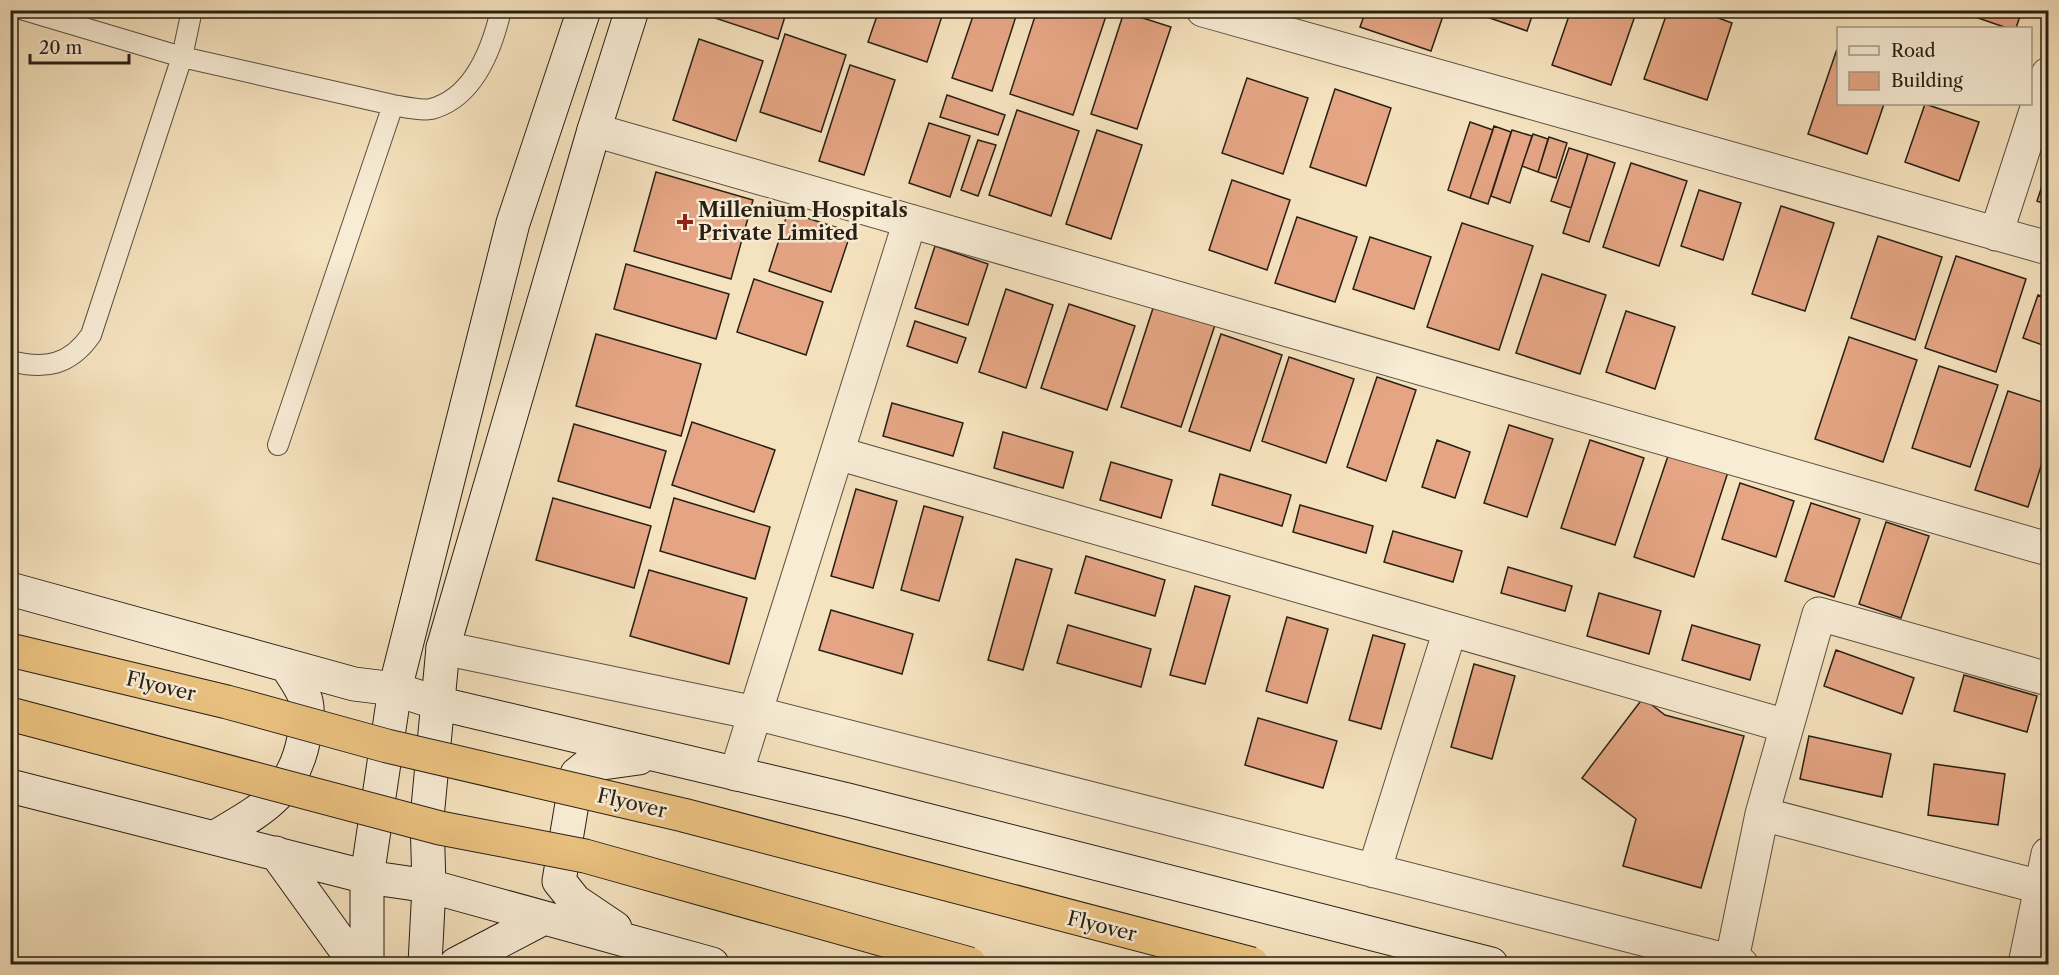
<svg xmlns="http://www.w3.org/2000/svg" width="2059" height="975" viewBox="0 0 2059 975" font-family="'Libre Caslon Text',serif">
<rect width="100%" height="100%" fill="#f5e2be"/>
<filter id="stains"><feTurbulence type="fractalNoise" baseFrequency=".00333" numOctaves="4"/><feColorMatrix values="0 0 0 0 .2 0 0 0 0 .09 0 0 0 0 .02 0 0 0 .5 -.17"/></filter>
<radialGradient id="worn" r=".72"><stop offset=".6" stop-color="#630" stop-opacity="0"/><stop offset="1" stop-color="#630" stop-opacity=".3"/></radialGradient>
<path fill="#e5a584" stroke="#282015" stroke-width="1.5" d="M710,10H787L778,39L709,16Z
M879,10H944L927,62L868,42Z
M975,10H1018L992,91L952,78Z
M1037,10H1108L1073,115L1010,94Z
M1366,10H1445L1431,51L1360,27Z
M1467,10H1534L1527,31Z
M1571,10H1637L1611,85L1552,65Z
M1668,10H1697L1732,23L1707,100L1644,79Z
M1955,10H2022L2016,28H2007Z
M1124,12L1171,27L1137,129L1091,114Z
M785,34L846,55L821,132L760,112Z
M699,39L763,61L736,141L673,120Z
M1837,49L1838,104H1884L1867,154L1808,134Z
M850,65L895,80L864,175L819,161Z
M1247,78L1308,98L1283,174L1222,153Z
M1335,89L1391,108L1366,186L1310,167Z
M947,95L1005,115L998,135L940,117Z
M1925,104L1979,122L1959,181L1905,162Z
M1017,110L1079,131L1051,216L989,195Z
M1470,122L1493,130L1470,198L1448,190Z
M929,123L970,136L950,197L909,183Z
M1494,126L1511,132L1488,204L1470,198Z
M1097,130L1142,145L1111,239L1066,224Z
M1512,130L1532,136L1510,203L1491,196Z
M1533,134L1548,139L1538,172L1522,166Z
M1549,137L1567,143L1556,178L1538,172Z
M978,140L996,145L978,196L961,190Z
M1569,148L1588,154L1571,208L1551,201Z
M1588,154L1615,163L1589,242L1563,233Z
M1631,163L1687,181L1659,266L1603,247Z
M2048,168V205L2037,201Z
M656,172L753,200L731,279L634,251Z
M1232,180L1290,200L1267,270L1209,250Z
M1699,190L1741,203L1723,260L1681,246Z
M1781,206L1834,223L1805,311L1752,294Z
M788,212L851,232L831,292L769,271Z
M1297,217L1357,237L1335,302L1275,283Z
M1462,223L1533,246L1499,350L1427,327Z
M1878,236L1942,257L1915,340L1851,318Z
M1370,237L1431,257L1414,309L1353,289Z
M935,246L988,264L968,325L915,308Z
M1956,256L2026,279L1996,372L1925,348Z
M626,264L729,294L716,339L614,309Z
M1542,274L1606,295L1580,374L1516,353Z
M754,279L823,302L806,355L737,332Z
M1006,289L1053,305L1026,388L979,372Z
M2038,295L2048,299V347L2023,338Z
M1155,302L1216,322L1181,427L1121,407Z
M1069,304L1135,326L1107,410L1041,388Z
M1626,311L1675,327L1655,389L1606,372Z
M915,321L966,338L957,363L907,346Z
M596,334L701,364L681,436L576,406Z
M1221,334L1282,355L1250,451L1189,431Z
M1849,337L1917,360L1883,462L1815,439Z
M1289,357L1354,379L1326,463L1262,441Z
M1939,366L1998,385L1970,467L1912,448Z
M1377,377L1416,390L1386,481L1347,467Z
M2008,391L2048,404V444L2028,507L1975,490Z
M892,403L963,423L953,456L883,436Z
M692,422L775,450L754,512L672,485Z
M574,424L666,451L650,508L558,481Z
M1509,425L1553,439L1527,517L1484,503Z
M1003,432L1073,452L1063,488L994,468Z
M1437,440L1470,452L1455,498L1422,487Z
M1590,440L1644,458L1615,545L1561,528Z
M1669,453L1728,472L1694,577L1634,557Z
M1111,462L1172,480L1161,518L1100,500Z
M1220,474L1291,495L1282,526L1212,505Z
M1740,483L1794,501L1776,557L1722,539Z
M856,489L897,501L873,588L831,576Z
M553,498L651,526L634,588L536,560Z
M674,498L770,527L755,579L660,551Z
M1811,503L1860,519L1834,597L1785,581Z
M1300,505L1373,526L1366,553L1293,532Z
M924,506L963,517L939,601L901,590Z
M1886,522L1929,536L1901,618L1859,604Z
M1393,531L1462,551L1453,582L1384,562Z
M1086,556L1165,580L1155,616L1075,593Z
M1016,559L1052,569L1023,670L988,660Z
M1508,567L1572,586L1565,611L1501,593Z
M649,570L747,598L729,664L630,636Z
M1195,586L1230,596L1205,684L1170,675Z
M1599,593L1661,611L1649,654L1587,636Z
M831,610L913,634L902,674L819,650Z
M1287,617L1328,629L1307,703L1266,691Z
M1068,625L1151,649L1141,687L1057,663Z
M1692,625L1760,645L1750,680L1682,660Z
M1373,635L1405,644L1381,729L1349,720Z
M1836,650L1914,678L1902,714L1824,686Z
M1474,664L1515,676L1492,759L1451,747Z
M1964,675L2037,696L2027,732L1954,711Z
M1643,698L1665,715L1744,736L1701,888L1623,866L1636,819L1582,778Z
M1258,718L1337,741L1323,788L1245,765Z
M1809,736L1891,754L1882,797L1800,779Z
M1934,764L2005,774L1998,825L1928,815Z"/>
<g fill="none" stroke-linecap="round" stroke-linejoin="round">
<g stroke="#5b503f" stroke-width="22">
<path id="lane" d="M24,10L182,57L393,105C404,107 420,111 431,109C474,98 492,49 501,10
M10,361C46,370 70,365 91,335L182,57L192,10
M278,445L393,105"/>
</g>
<g stroke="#5b503f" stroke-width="35">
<path id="street" d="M1203,10L2048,248
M594,130L2048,549
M1996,234L2048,74
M837,453L1786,726
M443,648L755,713L1741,964
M736,774L910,221
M1762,814L2040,887
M1374,871L1450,630
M1731,964L1762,814L1819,614L2048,679
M2025,964L2048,854"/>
</g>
<g stroke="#282015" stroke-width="35">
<path id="secondary" d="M10,589L354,684L395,689L437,703L848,800L1491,964
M10,786L367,877L429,886L712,964
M214,838C260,810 293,796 304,738C306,726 309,714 306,701C303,689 293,676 286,665
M276,853L356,964
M615,928L575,901L559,881L577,774L588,765L639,758
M367,964V877L395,689L513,223L584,10
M425,964L429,886L427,818L443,648L594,130L632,10
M456,964L544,918"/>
</g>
<use href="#lane" stroke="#f8ecd5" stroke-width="20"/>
<use href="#street" stroke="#f8ecd5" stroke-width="33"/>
<use href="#secondary" stroke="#f8ecd5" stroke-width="33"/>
<g stroke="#282015" stroke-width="35" stroke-linecap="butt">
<path id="highway-bridge" d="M10,650L227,702L387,746L683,815L1252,964
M10,714L440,828L585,856L970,964"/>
</g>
<use href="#highway-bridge" stroke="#eac17f" stroke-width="33"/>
</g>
<path fill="#8f2418" stroke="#f8ecd5" stroke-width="2" d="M682 213h6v6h6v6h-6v6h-6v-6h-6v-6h6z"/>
<g text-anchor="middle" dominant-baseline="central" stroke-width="5" stroke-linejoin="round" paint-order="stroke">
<g font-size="20" font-weight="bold" fill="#282015" stroke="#f8ecd5" text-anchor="start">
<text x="698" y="210">Millenium Hospitals<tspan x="698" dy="23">Private Limited</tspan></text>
</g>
<g font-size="20" fill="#282015" stroke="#f8ecd5">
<text transform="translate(161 686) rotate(13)">Flyover</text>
<text transform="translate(632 803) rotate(13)">Flyover</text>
<text transform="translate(1102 926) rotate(14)">Flyover</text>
</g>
</g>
<rect width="2059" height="975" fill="none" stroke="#f5e2be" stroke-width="36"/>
<rect x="12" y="12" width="2035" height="951" fill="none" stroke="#282015" stroke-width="3"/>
<rect x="18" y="18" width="2023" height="939" fill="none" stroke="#282015" stroke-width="1.5"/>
<rect x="1837" y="27" width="195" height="78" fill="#f8ecd5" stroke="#a59a88" stroke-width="1.5"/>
<rect x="1849" y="46" width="30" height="9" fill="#f8ecd5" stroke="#a59a88" stroke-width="1.5"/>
<text x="1891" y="57" font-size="18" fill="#282015">Road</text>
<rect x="1849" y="72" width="30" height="18" fill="#e5a584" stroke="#a59a88" stroke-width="1.5"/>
<text x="1891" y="87" font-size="18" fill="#282015">Building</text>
<path d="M30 54v9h99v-9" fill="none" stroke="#282015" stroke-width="3"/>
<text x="39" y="54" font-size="18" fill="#282015" stroke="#f8ecd5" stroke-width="4.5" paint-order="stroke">20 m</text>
<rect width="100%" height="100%" filter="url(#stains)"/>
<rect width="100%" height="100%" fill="url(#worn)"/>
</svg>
